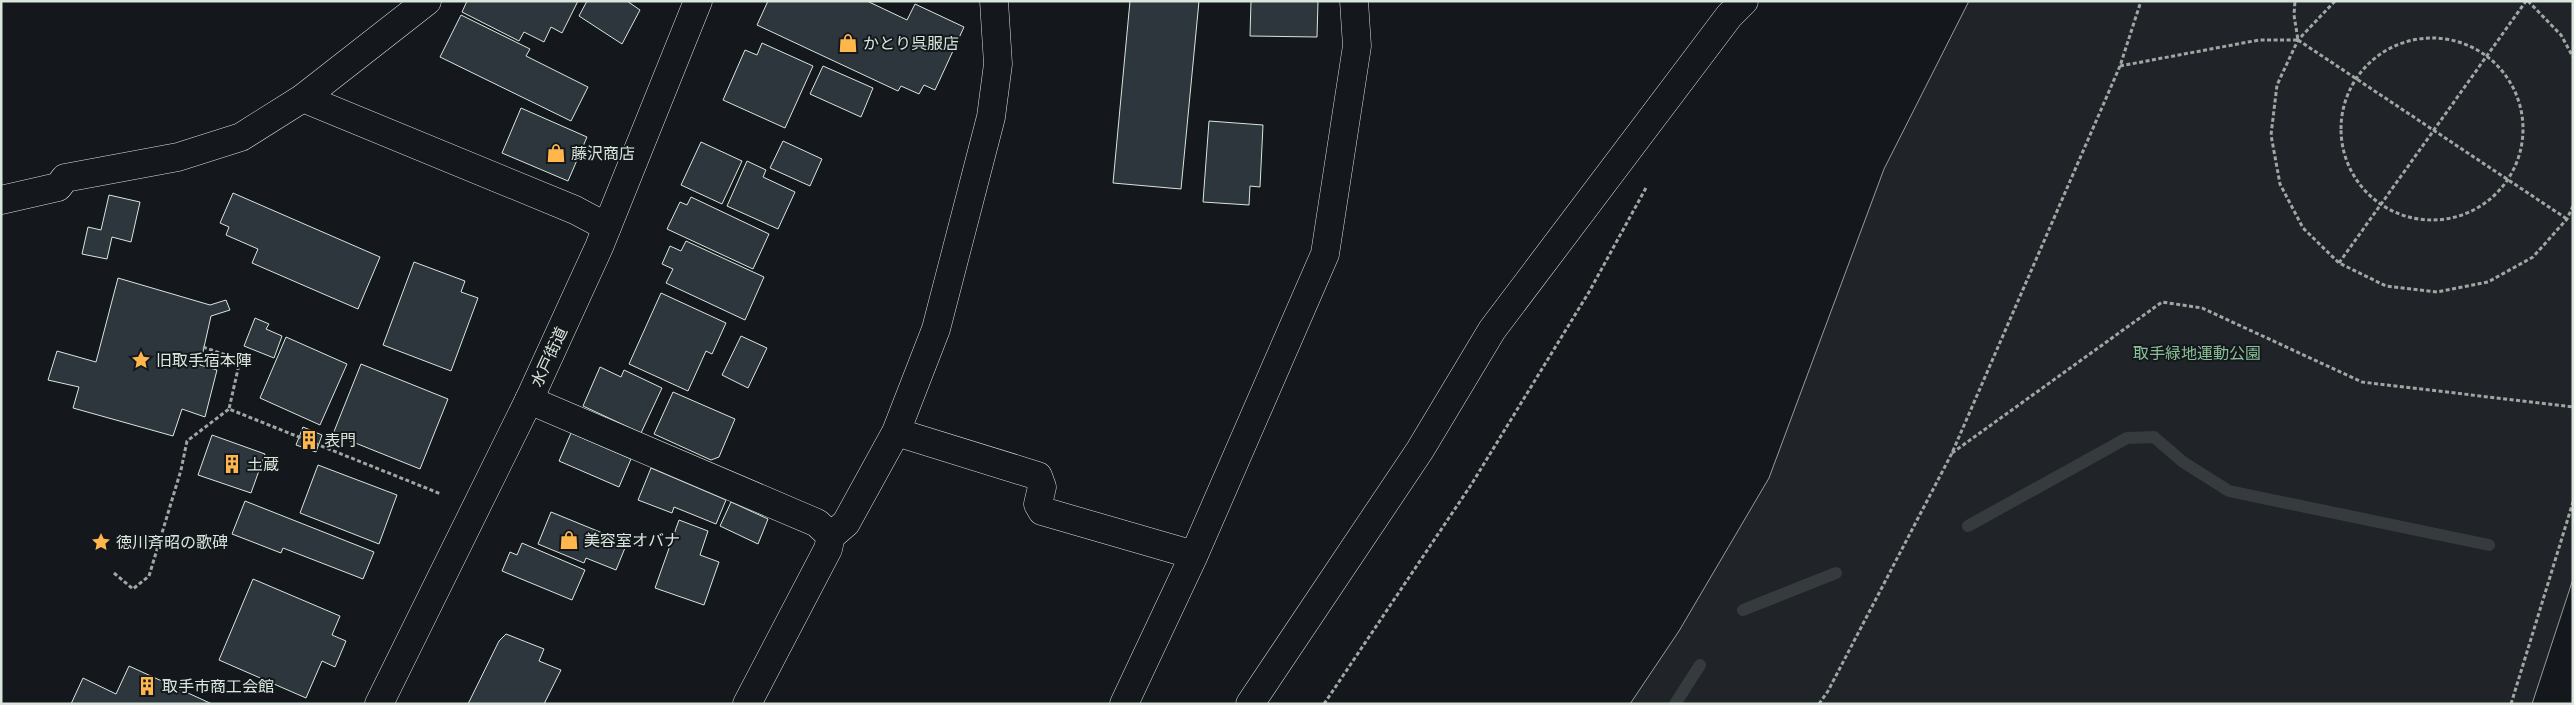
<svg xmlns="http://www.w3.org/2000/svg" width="2574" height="705" viewBox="0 0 2574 705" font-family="Roboto,'Noto Sans JP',sans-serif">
<rect width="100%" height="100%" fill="#14181c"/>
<path fill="#202428" stroke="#939e99" d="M1969,1H2573V579L2532,704H1630L1679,631L1769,478L1884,169Z"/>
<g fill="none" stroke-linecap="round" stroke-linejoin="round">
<path stroke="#363b3e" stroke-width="12" d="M1968,526L2127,438L2154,437L2183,462L2229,491L2489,545
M1743,610L1836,573
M1675,704L1700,665"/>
</g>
<path fill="#2c363c" stroke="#d8e6dc" d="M467,1H578L562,33L551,27L544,42L524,32L519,41L462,12Z
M587,1H627L640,10L622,44L579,16Z
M768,1H867L907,20L915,4L964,27L935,90L924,85L919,94L901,86L898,91L757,25Z
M1130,1H1199L1181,189L1113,183Z
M1251,1H1318L1317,37L1250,36Z
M461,15L530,49L526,56L588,87L571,121L440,57Z
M762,43L813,66L785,128L723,100L745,50L757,55Z
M823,66L873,88L861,117L810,94Z
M521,108L587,137L568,181L502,153Z
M1209,121L1263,125L1260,187L1250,186L1249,205L1203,202Z
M783,141L822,159L810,186L770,168Z
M701,142L742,161L722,204L681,185Z
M747,161L766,170L763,177L795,192L778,229L727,206Z
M233,193L380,257L358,309L252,263L258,249L226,235L229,227L220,223Z
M109,195L140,202L131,242L112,237L107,259L82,254L88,227L101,230Z
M691,197L769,234L753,269L667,229L680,202L687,205Z
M686,241L764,277L745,320L666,283L673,269L662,264L670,246L681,251Z
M414,262L465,281L461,292L478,298L451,371L383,345Z
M118,278L210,305L226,300L230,310L211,316L200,365L217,370L205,417L182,409L173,436L73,408L79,387L48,380L57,351L96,362Z
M661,293L726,323L712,354L706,351L688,391L629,364Z
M255,318L269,324L266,329L282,336L274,358L244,346Z
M741,336L767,348L748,388L722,375Z
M286,337L347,364L320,425L260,398Z
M361,364L448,399L420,469L333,434Z
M600,367L621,377L624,370L662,388L641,433L583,406Z
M673,392L735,419L719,457L711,460L654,434Z
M303,427L322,435L316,452L296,445Z
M571,433L631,459L619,487L559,461Z
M212,435L265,454L251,493L198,475Z
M318,465L397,495L379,544L300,513Z
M651,468L726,500L716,524L674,507L672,513L638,500Z
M245,501L374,552L363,579L283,548L281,553L232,534Z
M731,502L768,519L758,544L720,526Z
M551,512L627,543L616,570L586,558L584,563L538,544Z
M679,520L708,531L700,555L719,562L704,605L655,588Z
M522,543L585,570L572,600L502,571L510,552L517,555Z
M253,579L340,616L332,635L346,641L335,667L322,661L306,698L219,660Z
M506,634L544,649L539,661L561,670L544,704H468L499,641Z
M129,666L212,704H71L83,678L116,694Z"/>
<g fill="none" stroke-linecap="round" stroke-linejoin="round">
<g stroke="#d8e6dc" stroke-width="29">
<path id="minor" d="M303,98L575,210L607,227
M1,200L58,187L65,178L178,157L241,137L303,98L427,1
M529,400L817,523L831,536
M896,432L1038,476L1042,487L1038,504L1042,511L1194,555
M747,704L828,549L831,536L846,523L896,432L936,329L991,117L998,64L994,1
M1124,704L1194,555L1325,254L1357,46L1354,1
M1250,704L1420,450L1492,330L1729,16L1744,1"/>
</g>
<g stroke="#d8e6dc" stroke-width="29">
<path id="major" d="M379,704L529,400L599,247L698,1"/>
</g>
<path stroke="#9da8a2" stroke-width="3" stroke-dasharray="4 2.5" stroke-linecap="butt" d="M2335,1L2298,40L2277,85L2271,135L2280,184L2303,228L2339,263L2386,286L2437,292L2488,282L2533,257L2567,219L2573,206
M2528,1L2561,35L2573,57
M2341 129a91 91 0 1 1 182 0a91 91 0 1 1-182 0Z
M2298,40L2567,219
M2120,66L2259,40H2298L2294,15L2295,1
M2339,263L2526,1
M203,347L240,360L229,409L441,494
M1952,453L2162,302L2202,308L2362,382L2573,407
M114,573L133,589L149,576L181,470L187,441L229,409
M1324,704L1471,485L1589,292L1647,186
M1819,704L1828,691L1952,453L2120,66L2141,1
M2511,704L2573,502"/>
<use href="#minor" stroke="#14181c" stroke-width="28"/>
<use href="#major" stroke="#14181c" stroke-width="28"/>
</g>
<defs>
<g id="shop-bare" transform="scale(1.5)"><path d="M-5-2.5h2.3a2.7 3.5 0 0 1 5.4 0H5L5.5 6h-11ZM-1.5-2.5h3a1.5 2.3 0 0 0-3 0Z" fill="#ffb74d" stroke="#14181c" stroke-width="2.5" paint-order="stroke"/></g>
<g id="sight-bare" transform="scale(1.5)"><path d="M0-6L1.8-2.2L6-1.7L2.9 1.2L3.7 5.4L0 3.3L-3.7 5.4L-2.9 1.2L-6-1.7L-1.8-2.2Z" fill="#ffb74d" stroke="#14181c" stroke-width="2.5" paint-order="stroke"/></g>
<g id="building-bare" transform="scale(1.5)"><path d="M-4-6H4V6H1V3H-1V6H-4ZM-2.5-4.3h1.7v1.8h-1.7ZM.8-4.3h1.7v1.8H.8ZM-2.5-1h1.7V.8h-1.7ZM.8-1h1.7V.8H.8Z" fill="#ffb74d" stroke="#14181c" stroke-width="2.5" paint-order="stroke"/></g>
</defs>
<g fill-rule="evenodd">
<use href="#shop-bare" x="848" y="43"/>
<use href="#shop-bare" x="556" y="153"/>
<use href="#sight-bare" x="141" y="360"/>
<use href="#building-bare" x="309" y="440"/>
<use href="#building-bare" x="232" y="464"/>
<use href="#shop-bare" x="569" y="540"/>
<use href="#sight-bare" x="101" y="542"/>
<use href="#building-bare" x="147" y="686"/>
</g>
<g text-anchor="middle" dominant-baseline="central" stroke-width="4" stroke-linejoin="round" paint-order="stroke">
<g font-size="16" fill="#d8e6dc" stroke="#14181c" text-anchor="start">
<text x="863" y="43">かとり呉服店</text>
<text x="571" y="153">藤沢商店</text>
<text x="156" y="360">旧取手宿本陣</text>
<text x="324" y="440">表門</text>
<text x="247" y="464">土蔵</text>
<text x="584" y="540">美容室オバナ</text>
<text x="116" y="542">徳川斉昭の歌碑</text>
<text x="162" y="686">取手市商工会館</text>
</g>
<g font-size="16" fill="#8ac095" stroke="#14181c">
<text x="2197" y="353">取手緑地運動公園</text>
</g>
<g font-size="16" fill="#d8e6dc" stroke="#14181c">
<text transform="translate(549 357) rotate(-65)">水戸街道</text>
</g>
</g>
<rect width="2574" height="705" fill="none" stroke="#d8e6dc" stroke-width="5"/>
</svg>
